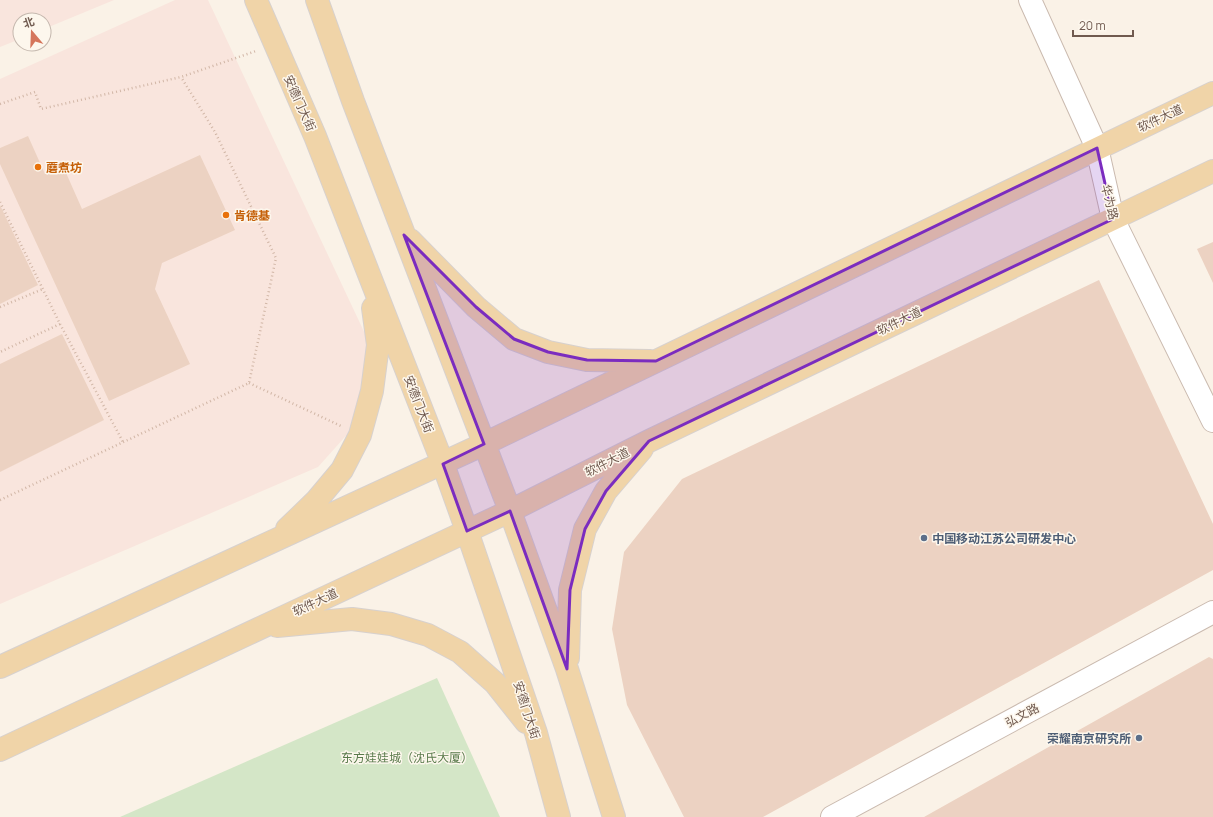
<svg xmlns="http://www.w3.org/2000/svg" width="1213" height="817" viewBox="0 0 1213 817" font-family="Manrope,'Noto Sans SC',sans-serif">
<rect width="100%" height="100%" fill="#faf2e7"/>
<path fill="#f9e5dd" d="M0,0H114L44,29V20H20V39L0,47Z
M175,0H208L375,355L361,419L318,467L0,604V79Z"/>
<path fill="#d4e6c7" d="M437,678L500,817H120Z"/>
<path fill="#ecd2c2" d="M28,136L45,174L63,166L82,209L200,155L235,230L162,263L155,289L190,364L109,401L0,164V148Z
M0,205L38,285L0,304Z
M1213,242V283L1197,249Z
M1099,280L1213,524V570L763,817H684L627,705L612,629L624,552L682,479Z
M62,334L104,420L0,472V364Z
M1209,657L1213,659V817H924Z"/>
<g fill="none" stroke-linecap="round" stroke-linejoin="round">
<g stroke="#cabaaf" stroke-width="24">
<path id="tertiary" d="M1030,0L1097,148L1113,219L1213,421
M832,817L1213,612"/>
</g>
<g stroke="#d7d1ce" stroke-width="24">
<path id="primary" d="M256,0L315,136L443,464L467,531L536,733L559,817
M317,0L353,101L510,511L567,669L614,817
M410,240L476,307L514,339L548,352L587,360L650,361
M287,529L316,501L342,470L360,435L372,391L378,345L373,308
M277,626L352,619L391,624L428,635L460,652L495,683L526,722
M568,658L570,590L585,529L606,491L642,449
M0,667L484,444L1213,93
M0,750L510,511L649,441L1213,171"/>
</g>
<path stroke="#d1b6a6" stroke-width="2.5" stroke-dasharray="1 3" stroke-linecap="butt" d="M0,104L35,92L41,109L181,77L256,51
M0,202L60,324L0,352
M0,307L43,289
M60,324L123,442
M249,383L341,426
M0,500L249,383L276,258L215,132L181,77"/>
<use href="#tertiary" stroke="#fff" stroke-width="22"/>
<use href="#primary" stroke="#f0d4a8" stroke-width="22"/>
</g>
<path fill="#7b2cbf" fill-opacity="0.2" stroke="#7b2cbf" stroke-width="3" stroke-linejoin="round" d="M1097,148L1113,219L649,441L606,491L585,529L570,590L567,669L510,511L467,531L443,464L484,444L404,235L476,307L514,339L548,352L587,360L656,361Z"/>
<g fill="#e8710a" stroke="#fdf7ed" stroke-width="1.5">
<circle cx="38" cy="167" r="4"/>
<circle cx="226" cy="215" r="4"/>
</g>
<g fill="#5c6f8a" stroke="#fdf7ed" stroke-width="1.5">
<circle cx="924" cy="538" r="4"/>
<circle cx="1139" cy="738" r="4"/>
</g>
<g text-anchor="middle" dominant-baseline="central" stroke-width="3" stroke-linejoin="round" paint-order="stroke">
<g font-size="12" fill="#705a4f" stroke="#fdf7ed">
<text transform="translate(300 103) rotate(66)">安德门大街</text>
<text transform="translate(1160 118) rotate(-25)">软件大道</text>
<text transform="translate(1110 202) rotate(76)">华为路</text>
<text transform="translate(899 321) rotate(-26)">软件大道</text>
<text transform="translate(419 404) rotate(69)">安德门大街</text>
<text transform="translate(607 462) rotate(-27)">软件大道</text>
<text transform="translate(315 602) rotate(-25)">软件大道</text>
<text transform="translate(527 710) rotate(72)">安德门大街</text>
<text transform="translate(1022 715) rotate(-28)">弘文路</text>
</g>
<g font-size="12" font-weight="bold" fill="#c56008" stroke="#fdf7ed" text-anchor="start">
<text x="46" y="167">蘑煮坊</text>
<text x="234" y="215">肯德基</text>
</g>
<g font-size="12" font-weight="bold" fill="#4e5e75" stroke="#fdf7ed" text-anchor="start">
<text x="932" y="538">中国移动江苏公司研发中心</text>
<text x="1131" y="738" text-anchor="end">荣耀南京研究所</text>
</g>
<g font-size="12" fill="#597a4b" stroke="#fdf7ed">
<text x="407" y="757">东方娃娃城（沈氏大厦）</text>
</g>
</g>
<g transform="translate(32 32) rotate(341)"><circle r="19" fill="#fdf7ed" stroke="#c5b8ae"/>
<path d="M0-3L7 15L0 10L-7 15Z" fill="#d5755b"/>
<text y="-6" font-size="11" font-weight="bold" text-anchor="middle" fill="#705a4f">北</text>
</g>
<path d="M1073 30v6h60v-6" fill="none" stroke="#705a4f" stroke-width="2"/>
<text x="1079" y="30" font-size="12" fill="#705a4f" stroke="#fdf7ed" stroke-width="3" paint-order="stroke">20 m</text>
</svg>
